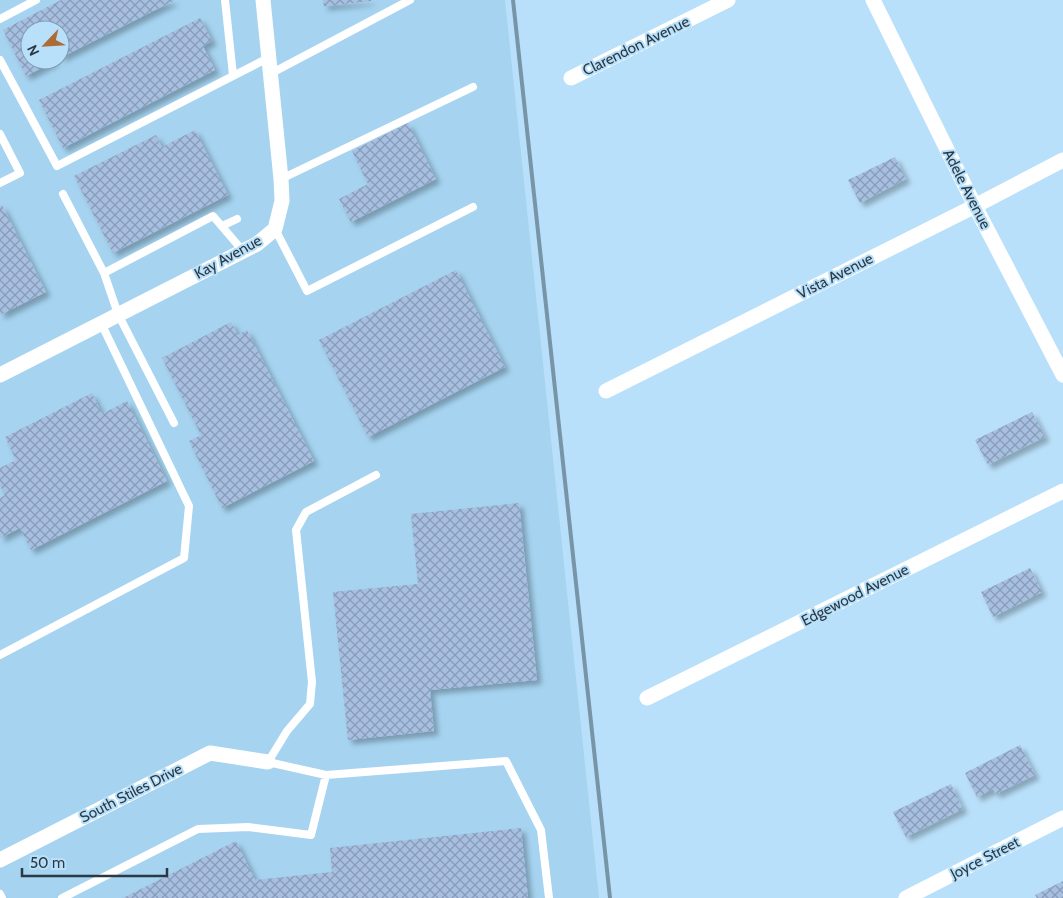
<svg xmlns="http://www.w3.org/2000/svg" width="1063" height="898" viewBox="0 0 1063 898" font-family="Cabin,sans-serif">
<defs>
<pattern id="building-cross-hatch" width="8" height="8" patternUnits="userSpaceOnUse" patternTransform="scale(1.25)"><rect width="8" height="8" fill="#a7bfe0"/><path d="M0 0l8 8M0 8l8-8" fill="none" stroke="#889cb7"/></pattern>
<filter id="shadow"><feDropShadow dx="4.5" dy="4.5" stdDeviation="2.5" flood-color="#0004"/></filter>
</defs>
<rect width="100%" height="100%" fill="#b9e0fa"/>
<path fill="#a5d3f0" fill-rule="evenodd" d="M0,0H505L599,898H0ZM30,30H60V60H30Z"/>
<path fill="url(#building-cross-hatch)" filter="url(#shadow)" d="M61,0H175L60,58V30H30V60H57L26,76L3,30Z
M323,0H371V1L324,6Z
M200,18L212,41L203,46L215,70L63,148L39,100Z
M408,123L436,179L351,222L339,199L368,184L352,151Z
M195,130L228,195L113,253L74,176L156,135L162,147Z
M895,157L906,179L860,203L848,180Z
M2,205L46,292L0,315V206Z
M456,270L505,367L368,437L319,340Z
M231,322L238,335L247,330L314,461L222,508L189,441L201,435L162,358Z
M92,393L102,414L127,401L167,481L31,550L20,528L0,538V498L5,495L0,486V468L16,460L5,437Z
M1032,412L1045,437L988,465L975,440Z
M519,503L537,680L430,690L434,731L348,740L333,592L418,584L411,514Z
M1030,568L1042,592L993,617L981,592Z
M1020,745L1035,775L996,794L993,789L977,797L965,773Z
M951,784L963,809L906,837L893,812Z
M521,828L528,898H123L236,841L255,880L332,872L330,848Z
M1063,881V898H1037L1035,895Z"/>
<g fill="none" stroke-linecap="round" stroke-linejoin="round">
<path stroke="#fff" stroke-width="8" d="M225,0L233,75
M0,19L36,0
M0,60L57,166L268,58
M270,74L410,0
M0,134L20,173L0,183
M281,179L473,87
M63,194L104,273L118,314L174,423
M222,226L237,219
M275,229L307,291L473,207
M104,273L213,216L243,251
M376,475L306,512L296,530L312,682L310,704L287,731L268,762L326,775L506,761L541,830L549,898
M0,655L184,558L189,506L101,323
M0,894L2,898
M62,898L198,829L248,827L311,835L326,775"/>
<path stroke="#fff" stroke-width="15" d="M873,0L975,206L1063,375
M571,78L728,0
M0,375L257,244L275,229L282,201L281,179L263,0
M606,391L975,206L1063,160
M647,698L1063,491
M0,860L210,753L268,762
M906,898L1063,818"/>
<path stroke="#7895a7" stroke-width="4" d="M513,0L610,898"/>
</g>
<g text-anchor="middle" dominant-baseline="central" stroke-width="4" stroke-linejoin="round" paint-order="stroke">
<g font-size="15" fill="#2a3943" stroke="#b9e0fa">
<text transform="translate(636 46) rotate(-26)">Clarendon Avenue</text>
<text transform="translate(967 189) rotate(63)">Adele Avenue</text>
<text transform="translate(228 257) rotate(-29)">Kay Avenue</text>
<text transform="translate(835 276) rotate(-27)">Vista Avenue</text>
<text transform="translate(855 595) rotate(-27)">Edgewood Avenue</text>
<text transform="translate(131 793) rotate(-27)">South Stiles Drive</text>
<text transform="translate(985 858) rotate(-27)">Joyce Street</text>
</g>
</g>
<g transform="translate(45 45) rotate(245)"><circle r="24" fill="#b9e0fa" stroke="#809db1"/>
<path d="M0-4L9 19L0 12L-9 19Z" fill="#ad6b37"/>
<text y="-8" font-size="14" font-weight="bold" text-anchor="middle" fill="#2a3943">N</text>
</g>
<path d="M22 868v8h145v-8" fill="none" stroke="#2a3943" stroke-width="2.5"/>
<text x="30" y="868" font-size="15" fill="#2a3943" stroke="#b9e0fa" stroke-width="4" paint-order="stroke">50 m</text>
</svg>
